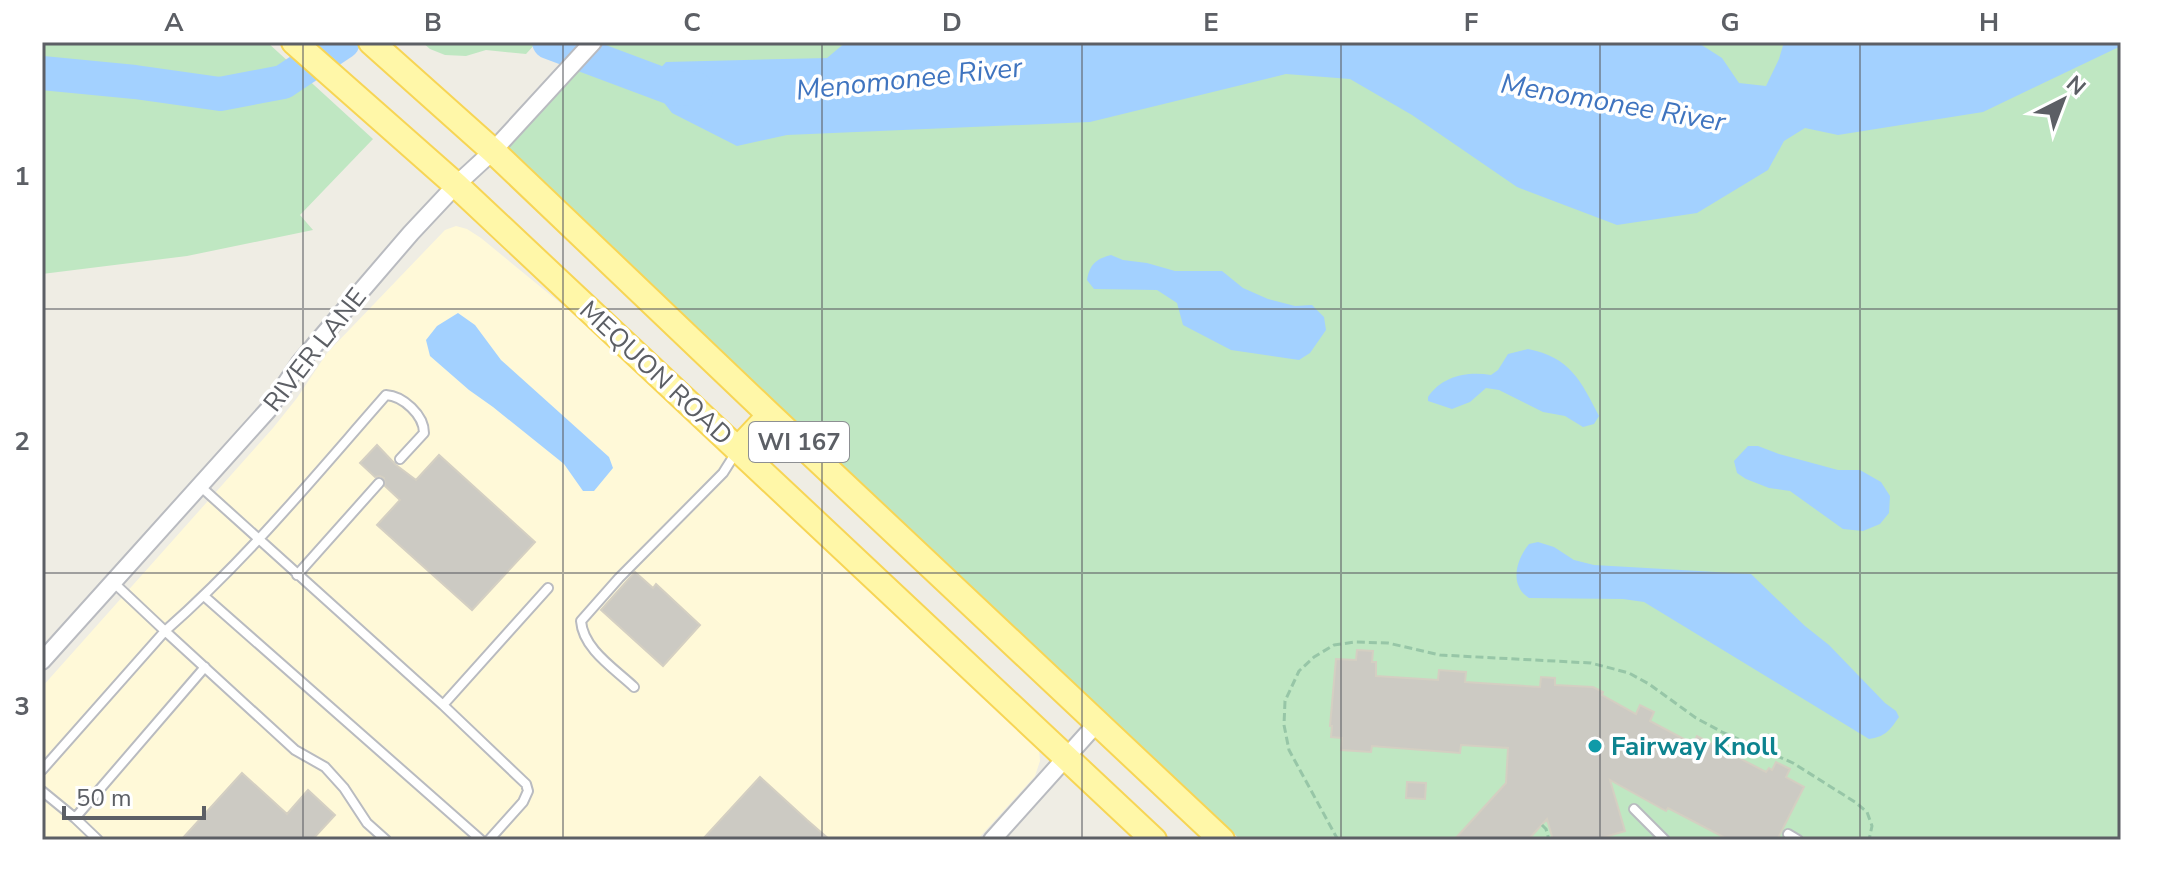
<svg xmlns="http://www.w3.org/2000/svg" width="2163" height="882" viewBox="0 0 2163 882" font-family="'Nunito Sans',sans-serif">
<rect width="100%" height="100%" fill="#efede4"/>
<path fill="#fff9d8" d="M456,226L467,229L481,238L581,320L1039,749L1040,761L1035,776L977,840H42V687L273,428L297,398L327,353L445,230Z"/>
<path fill="#bfe7c2" d="M42,42H267L373,139L300,215L313,230L187,256L42,274Z
M422,42H537L526,54L486,50L466,56L445,55L430,49Z
M593,42H2121V840H1241L493,151Z"/>
<path fill="#a3d1ff" d="M846,42H1697L1722,58L1739,83L1766,86L1779,59L1784,42H2121V46L1983,112L1838,135L1805,128L1784,141L1768,170L1697,213L1617,225L1517,187L1412,115L1350,79L1286,74L1090,122L787,135L737,146L672,113L648,82L666,62L827,58Z
M1111,255L1123,260L1147,263L1175,271H1222L1243,288L1268,299L1295,306L1312,305L1324,317L1326,330L1310,353L1299,360L1231,350L1183,325L1177,303L1157,290L1094,289L1087,280C1090,264 1096,259 1111,255Z
M458,313L475,325L501,360L609,457L613,468L594,491H583L564,464L493,407L469,390L430,356L426,340L437,326Z
M1528,349C1570,357 1581,381 1599,416L1594,424L1583,427L1565,416L1543,412L1499,390L1486,388L1470,402L1452,409L1428,401V397C1442,376 1467,371 1491,375L1498,370L1508,354Z
M1748,446H1758L1779,454L1838,470H1860L1881,482L1890,496L1889,513L1880,524L1863,531L1843,529L1790,491L1769,488L1746,479L1737,473L1734,461Z
M1538,542L1554,547L1574,560L1594,565L1751,574L1805,626L1829,645L1885,703L1896,711L1899,717C1890,730 1885,737 1869,739L1644,602L1623,599L1529,598C1509,585 1516,560 1529,544Z"/>
<g fill="none" stroke-linecap="round" stroke-linejoin="round">
<path stroke="#a3d1ff" stroke-width="34" d="M549,42L672,88L696,89
M42,73L135,82L220,94L283,82L343,42"/>
</g>
<path fill="#cccac3" stroke="#d4cfc2" stroke-width="2" d="M377,445L396,465L416,480L439,455L535,542L472,610L377,525L400,500L385,486L384,478L380,476L375,477L360,463Z
M635,572L653,588L656,584L700,625L663,666L601,610Z
M1357,650L1373,651L1372,662H1376V676L1438,680L1439,670L1466,672L1465,682L1540,687L1541,677L1555,678V685L1593,687L1603,692L1602,695L1636,714L1640,705L1654,712L1650,721L1693,744L1697,736L1766,772L1769,768L1772,770L1776,762L1790,769L1786,777L1804,787L1777,840H1729L1668,808L1666,811L1610,780L1625,831L1595,840H1553L1547,819L1528,840H1454L1506,783L1508,748L1461,745L1460,753L1372,746L1371,752L1341,750L1342,738L1331,737L1332,726H1330L1336,659L1356,660Z
M242,773L287,814L308,790L335,815L312,840H181Z
M760,777L807,820L830,840H702Z
M1407,782L1426,783L1425,799L1406,798Z"/>
<g fill="none" stroke-linecap="round" stroke-linejoin="round">
<g stroke="#b9bbc0" stroke-width="12">
<path id="service" d="M200,486L443,705
M297,575L379,483
M204,596L481,840
M634,687C615,669 583,649 581,621L619,578L723,473L735,454
M42,770L165,631L113,582
M42,791L75,818
M1634,809L1665,840
M1788,834L1798,840
M98,840L75,818L205,667
M386,840L367,823L344,788L325,767L295,750L165,631C248,558 314,477 386,395C403,396 424,415 424,433L400,459
M489,840L523,802L528,791L526,784L443,705L548,588"/>
</g>
<g stroke="#b9bbc0" stroke-width="20">
<path id="minor" d="M42,661L268,410L299,364L319,340L411,233L456,185L493,151L593,42
M992,840L1097,723"/>
</g>
<g stroke="#f7d555" stroke-width="28">
<path id="primary" d="M294,42L456,185L1154,840
M371,42L493,151L770,415L1222,840
M738,449L770,415"/>
</g>
<path stroke="#97c6a7" stroke-width="3" stroke-dasharray="8 4" stroke-linecap="butt" d="M1542,825L1546,829L1549,840
M1338,840L1289,750L1284,725L1285,701L1299,671L1314,657L1334,645L1355,642L1388,643L1440,655L1591,663L1629,673L1649,684L1696,718L1722,732L1793,763L1855,802L1867,812L1872,826L1869,840"/>
<use href="#service" stroke="#fff" stroke-width="8"/>
<use href="#minor" stroke="#fff" stroke-width="16"/>
<use href="#primary" stroke="#fff7a8" stroke-width="24"/>
</g>
<path fill="none" stroke="#5c5f65" stroke-width="2" stroke-opacity="0.55" d="M303,42V840M563,42V840M822,42V840M1082,42V840M1341,42V840M1600,42V840M1860,42V840M42,309H2121M42,573H2121"/>
<circle fill="#0f9aa8" stroke="#fff" stroke-width="3" cx="1595" cy="746" r="8"/>
<g text-anchor="middle" dominant-baseline="central" stroke-width="7" stroke-linejoin="round" paint-order="stroke">
<rect fill="#fff" stroke="#8d8f93" stroke-width="2" x="749" y="422" width="100" height="40" rx="6"/>
<g font-size="24" font-weight="bold" fill="#5c5f65">
<text x="799" y="442">WI 167</text>
</g>
<g font-size="26" fill="#5c5f65" stroke="#fff">
<text transform="translate(315 350) rotate(-52)">RIVER LANE</text>
<text transform="translate(656 373) rotate(43)">MEQUON ROAD</text>
</g>
<g font-size="26" font-weight="bold" fill="#0d838f" stroke="#fff" text-anchor="start">
<text x="1611" y="746">Fairway Knoll</text>
</g>
<g font-size="28" font-style="italic" fill="#3f74bf" stroke="#fff">
<text transform="translate(909 79) rotate(-6)">Menomonee River</text>
<text transform="translate(1613 103) rotate(10)">Menomonee River</text>
</g>
</g>
<rect width="2163" height="882" fill="none" stroke="#ffffff" stroke-width="88"/>
<g transform="translate(2063 100) rotate(42)" stroke="#ffffff" stroke-width="6" paint-order="stroke">
<path d="M0-6L14 30L0 20L-14 30Z" fill="#5c5f65"/>
<text y="-12" font-size="22" font-weight="bold" text-anchor="middle" fill="#5c5f65">N</text>
</g>
<path d="M64 806v12h140v-12" fill="none" stroke="#5c5f65" stroke-width="4"/>
<text x="76" y="806" font-size="24" fill="#5c5f65" stroke="#ffffff" stroke-width="6" paint-order="stroke">50 m</text>
<rect x="44" y="44" width="2075" height="794" fill="none" stroke="#5c5f65" stroke-width="3"/>
<g font-size="26" text-anchor="middle" font-weight="bold" fill="#5c5f65">
<text x="174" y="31">A</text>
<text x="433" y="31">B</text>
<text x="692" y="31">C</text>
<text x="952" y="31">D</text>
<text x="1211" y="31">E</text>
<text x="1471" y="31">F</text>
<text x="1730" y="31">G</text>
<text x="1989" y="31">H</text>
<text x="22" y="185">1</text>
<text x="22" y="450">2</text>
<text x="22" y="715">3</text>
</g>
</svg>
